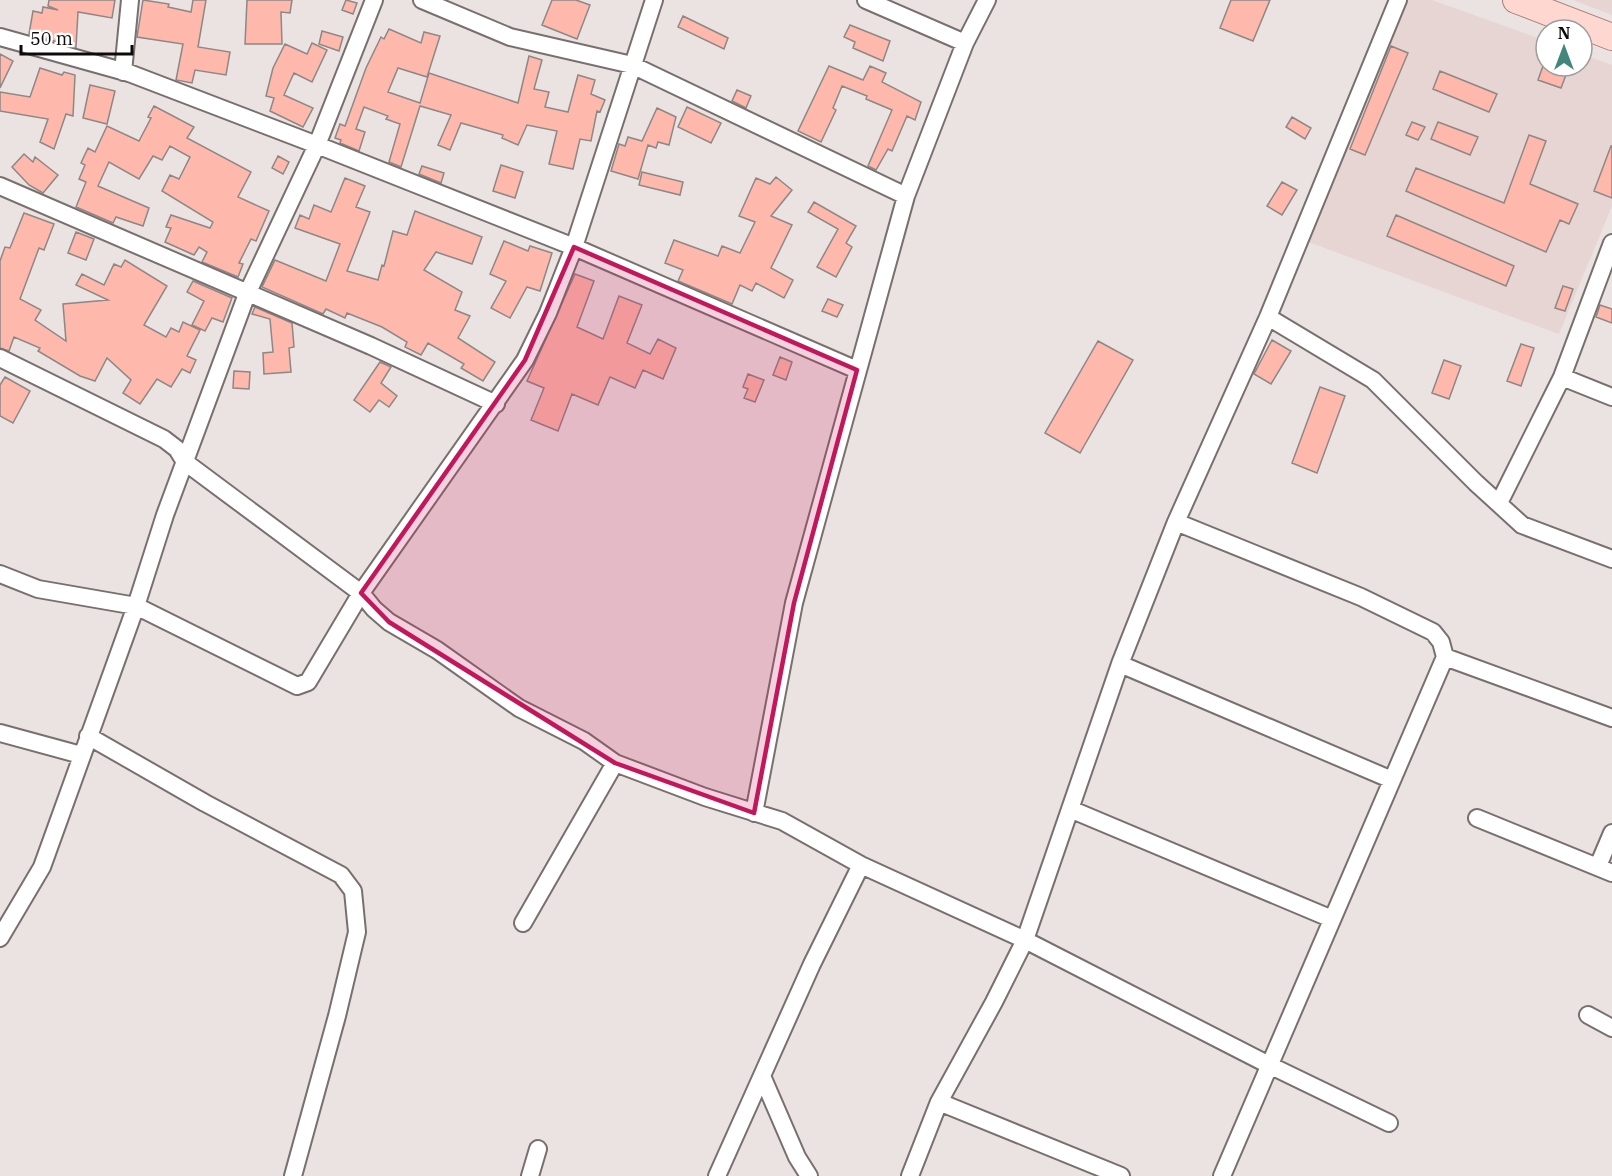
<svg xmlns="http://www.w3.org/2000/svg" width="1612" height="1176" viewBox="0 0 1612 1176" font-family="'IBM Plex Serif',serif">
<rect width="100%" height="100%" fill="#ebe3e1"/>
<path fill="#e6d5d2" d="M1403,0H1432L1546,41V66H1582V54L1612,65V206L1559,334L1300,239Z
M1573,0H1612V15Z"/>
<path fill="#feb9ac" stroke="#8e8785" stroke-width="1.5" d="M49,0H115L112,18L78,12L76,47L29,34L33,11L42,13L43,7L58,10L48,6Z
M143,0L169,4L168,7L191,12L193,0H206L198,47L230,52L226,75L195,70L192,83L176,80L183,44L137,37Z
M247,0H292L290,13L281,12L282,44H245Z
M346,0L357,3L353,14L342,10Z
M552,0H576L590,5L577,39L542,25Z
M1231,0H1270L1253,41L1220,28Z
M683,16L728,38L724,49L678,27Z
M850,25L890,41L883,61L853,48L855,42L844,37Z
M389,29L421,43L424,32L440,36L427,77L398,68L388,92L420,103L429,73L518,103L529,56L542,60L534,89L549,92L545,107L568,112L578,75L595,80L591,94L605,100L600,112L597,111L591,141L580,139L573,169L549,164L557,131L527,125L518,145L502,138L503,135L461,123L450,150L438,145L451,115L420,106L401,167L389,162L400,124L386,119L388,116L364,107L356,129L365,132L359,151L340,143L341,140L335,138L340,124L345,126L366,68L381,37L384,39Z
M322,31L343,37L339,51L319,44Z
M312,43L327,50L312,82L294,73L284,95L313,108L303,127L270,111L274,98L266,96L273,68L285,44L307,54Z
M1391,46L1408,53L1365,155L1350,149Z
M0,54L13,61L0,88Z
M829,66L863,80L870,66L886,73L882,82L921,102L915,120L907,116L892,151L888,149L876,170L868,166L892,110L866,99L867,96L842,86L833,108L836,110L821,142L798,131Z
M1543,66L1567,72L1561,88L1538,80Z
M40,68L62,75L64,72L75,75L73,116L66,114L54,149L40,142L48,119L0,111V92L30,97Z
M1440,71L1497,94L1489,112L1433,89Z
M90,85L115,91L107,124L83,118Z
M737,90L751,96L746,108L732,101Z
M154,106L194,127L187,138L251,172L238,197L269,211L256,241L251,239L239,263L243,264L238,277L202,262L207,252L199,247L194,255L165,242L171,228L166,227L171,215L210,228L213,222L162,191L170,175L179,179L190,157L170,146L162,160L153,156L139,179L109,162L98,186L149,208L143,226L116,217L113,223L76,207L86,182L79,179L85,165L81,163L88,148L95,152L107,126L139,141L151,118L148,117Z
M687,107L721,123L711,143L678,127Z
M657,108L676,117L669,145L658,142L656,148L648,145L638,179L611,171L619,144L625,146L628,137L642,141Z
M1292,117L1311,128L1305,139L1286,127Z
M1412,122L1425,127L1418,140L1406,135Z
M1438,122L1478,137L1470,155L1431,139Z
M1529,135L1546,141L1530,184L1578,204L1569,224L1560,220L1546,252L1406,191L1416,168L1504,203Z
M1611,146H1612V198L1594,191Z
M24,154L33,162L35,157L58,175L43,193L29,185L12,167Z
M278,156L289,162L283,174L272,168Z
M501,165L523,172L515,198L493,191Z
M422,166L444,173L441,183L419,174Z
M642,172L683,182L680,195L639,185Z
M776,177L792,190L771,216L792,225L771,268L793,280L784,298L756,283L752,291L740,285L732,304L678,281L683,270L665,263L674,240L718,256L722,246L740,253L755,222L739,216L756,178L770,184Z
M345,178L365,186L356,207L370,212L347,271L378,280L382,265L384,266L393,231L407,235L415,211L482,237L472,264L436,252L424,270L462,292L455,310L470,316L458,338L495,362L483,381L461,368L464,364L428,343L421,355L405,347L407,342L382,327L347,313L345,318L326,309L323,314L262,287L275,260L326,281L340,244L295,228L300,215L309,219L314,205L331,212Z
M1282,182L1297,190L1282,215L1267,206Z
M814,202L856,226L846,243L852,247L836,277L817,267L838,229L808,212Z
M24,213L54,224L44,250L39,248L20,299L41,310L35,320L66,341L63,304L108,300L76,285L82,274L104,285L114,264L121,267L125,260L167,286L144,325L166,337L171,328L179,332L183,322L200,330L187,356L196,360L190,373L182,369L171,387L157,379L140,404L123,393L131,380L107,358L95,381L80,376L38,351L40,348L14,337L9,351L0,348V261L5,247L10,248Z
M1396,215L1514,266L1506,286L1387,236Z
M76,232L94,239L86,260L68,253Z
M504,241L528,251L530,246L552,253L540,291L527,287L510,318L491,308L506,281L490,274Z
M575,274L594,281L577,327L603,339L619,296L642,305L627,343L650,354L658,339L676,348L663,379L643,370L635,388L610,377L598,405L572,394L558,431L531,420L544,388L527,381Z
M193,281L232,298L223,322L212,318L205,331L192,325L204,301L187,292Z
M1563,286L1573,289L1565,311L1555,308Z
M828,299L843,305L837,317L822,311Z
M1600,305L1612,309V323L1596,317Z
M255,307L292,323L294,347L289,348L291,372L264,374L263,353L273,352L270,319L252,314Z
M1272,340L1291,351L1271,384L1254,374Z
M1098,341L1133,360L1080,453L1045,433Z
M1521,344L1534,348L1521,386L1507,381Z
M780,357L792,362L786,380L773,375Z
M1444,360L1461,366L1449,399L1432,393Z
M380,362L391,367L381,383L397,396L389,407L379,400L370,412L354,400Z
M234,371L250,372L249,389L233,388Z
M748,374L764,380L755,402L744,398L748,389L743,387Z
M5,377L30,391L13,423L0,416V385Z
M1320,387L1345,396L1317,473L1292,463Z"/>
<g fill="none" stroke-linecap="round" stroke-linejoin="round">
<g stroke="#78706f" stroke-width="20">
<path id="minor" d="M422,0L510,37L632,65L906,196
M866,0L965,43
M0,37L129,73L317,145L574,247L857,370
M123,72L130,0
M0,186L371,346L496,404
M1268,317L1373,380L1476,483L1522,525L1612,559
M0,358L164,439L177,449L185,462L361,593L374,609L389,622L437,650L519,708L584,741L615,763L705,797L782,821L861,865L1025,940L1269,1065L1389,1123
M1562,377L1612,397
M1499,503L1562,377L1612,243
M1176,522L1361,597L1433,632L1441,642L1445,657L1222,1176
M0,574L38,589L136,606L297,686L308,682L361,593L525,360L548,313L574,247L654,0
M1445,657L1612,718
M1120,664L1392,780
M0,733L81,755
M88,736L205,803L341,875L353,891L357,932L337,1016L293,1176
M1070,809L1332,919
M754,813L794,603L906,196L965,43L987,0
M1477,818L1612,873
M1598,866L1612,833
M523,923L615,763
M0,938L42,867L136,606L165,515L247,294L317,145L374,0
M1588,1015L1612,1028
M762,1076L797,1157L809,1176
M939,1102L1121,1176
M530,1176L538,1149
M717,1176L812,964L861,865
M910,1176L939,1102L994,1002L1025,940L1120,664L1176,522L1268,317L1398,0"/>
</g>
<g stroke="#a97f77" stroke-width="28">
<path id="primary" d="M1516,0L1612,37"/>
</g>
<use href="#minor" stroke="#fff" stroke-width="16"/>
<use href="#primary" stroke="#fed8d0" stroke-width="26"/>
</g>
<path fill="#c2185b" fill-opacity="0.2" stroke="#c2185b" stroke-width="4.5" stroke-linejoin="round" d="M574,247L857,370L794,603L754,813L615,763L389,622L361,593L525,360Z"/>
<g transform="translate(1564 48)"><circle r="28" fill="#ffffff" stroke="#9e9d9d" stroke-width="1.5"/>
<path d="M0-4.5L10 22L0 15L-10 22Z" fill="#43877c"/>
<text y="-9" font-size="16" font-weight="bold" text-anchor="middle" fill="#0d0b0a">N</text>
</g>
<path d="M21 45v9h111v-9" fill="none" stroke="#0d0b0a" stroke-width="3"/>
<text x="30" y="45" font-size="18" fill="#0d0b0a" stroke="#ffffff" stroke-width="4.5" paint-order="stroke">50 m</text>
</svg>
